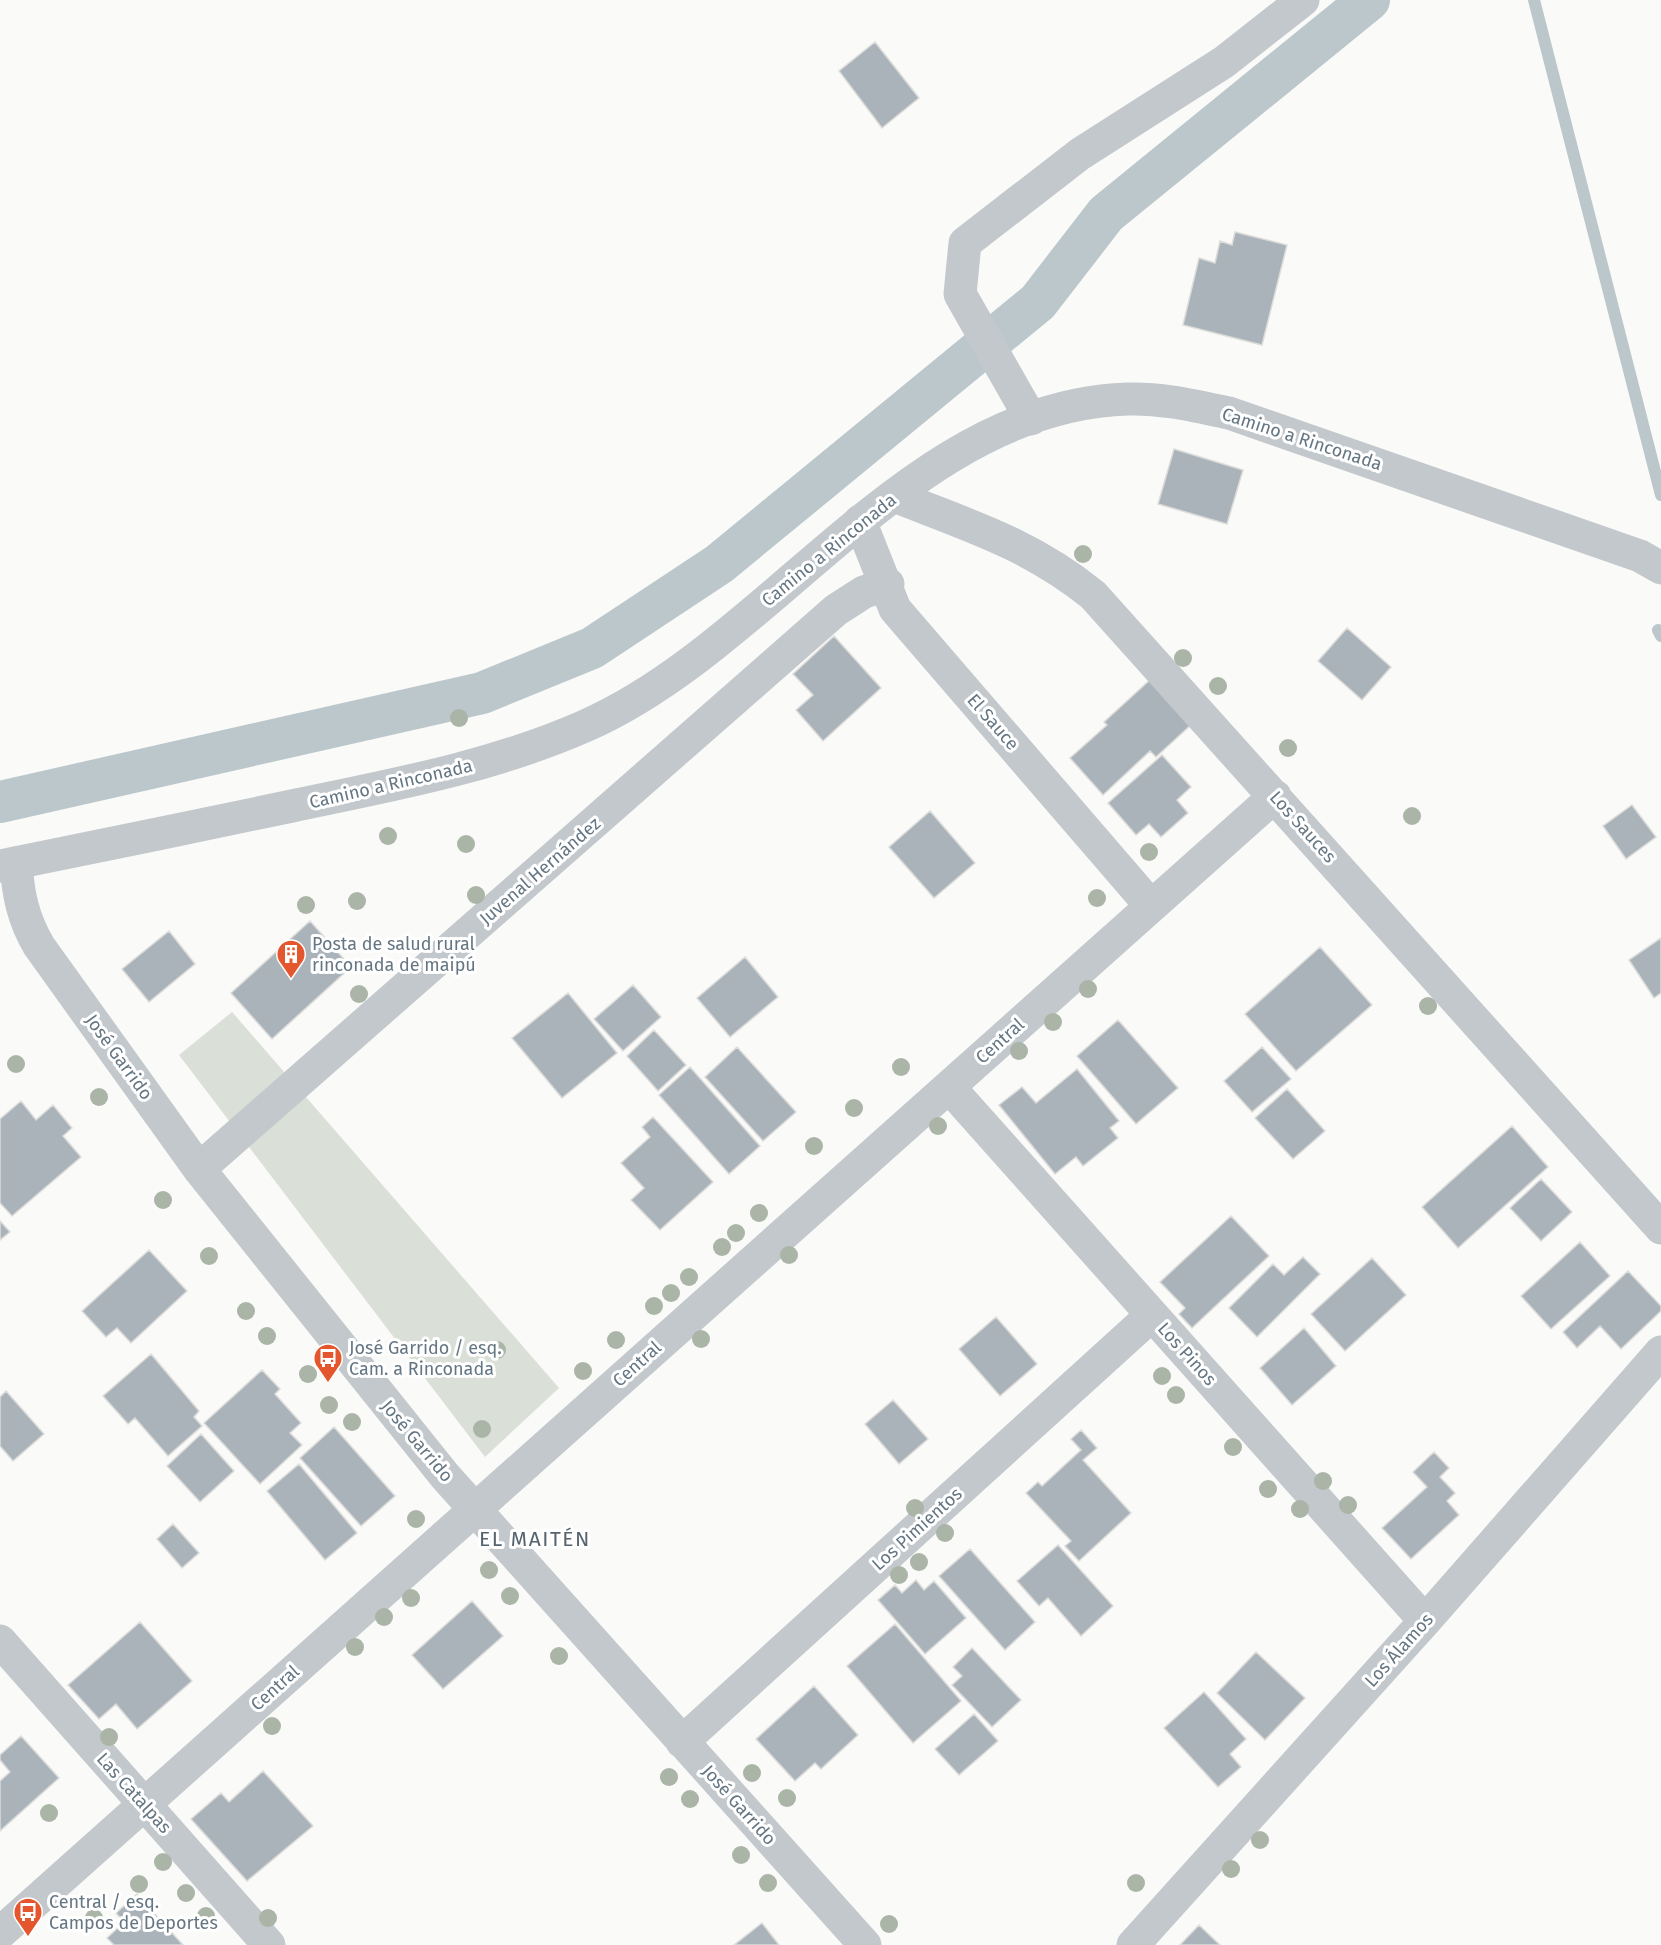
<svg xmlns="http://www.w3.org/2000/svg" width="1661" height="1945" viewBox="0 0 1661 1945" font-family="'Fira Sans',sans-serif">
<rect width="100%" height="100%" fill="#fafaf8"/>
<path fill="#dadfd7" d="M232,1012L559,1388L485,1457L179,1055Z"/>
<g fill="none" stroke-linecap="round" stroke-linejoin="round">
<path stroke="#bbc7cb" stroke-width="12" d="M1534,0L1661,495
M1658,630L1661,636"/>
<path stroke="#bbc7cb" stroke-width="42" d="M0,802L482,693L592,648L719,564L1038,302L1106,214L1369,0"/>
</g>
<path fill="#aab3b9" stroke="#dcdcda" stroke-width="1.5" d="M875,42L919,98L882,128L839,71Z
M1235,232L1287,245L1262,345L1183,325L1199,258L1215,263L1220,241L1232,245Z
M1174,449L1243,470L1227,524L1158,504Z
M1347,628L1391,667L1362,700L1318,661Z
M834,636L881,688L823,741L796,710L813,695L793,674Z
M1152,678L1193,723L1156,757L1150,751L1103,795L1070,758L1107,725L1104,722Z
M1162,755L1191,787L1177,800L1188,813L1161,837L1149,824L1136,835L1108,803Z
M1632,805L1656,837L1626,859L1603,826Z
M930,811L975,863L934,898L889,847Z
M310,921L351,967L272,1039L231,993Z
M169,931L195,964L149,1002L122,969Z
M1661,938V993L1654,998L1629,960Z
M1320,947L1372,1005L1296,1071L1245,1014Z
M745,957L778,997L730,1037L697,998Z
M633,985L661,1017L623,1051L594,1019Z
M568,993L617,1053L562,1098L512,1038Z
M1118,1020L1178,1088L1136,1124L1077,1056Z
M654,1030L686,1065L658,1091L627,1056Z
M737,1047L796,1112L763,1141L705,1077Z
M1262,1047L1291,1079L1252,1112L1224,1081Z
M690,1067L760,1146L729,1174L659,1095Z
M1077,1069L1119,1121L1110,1128L1118,1138L1083,1166L1076,1157L1055,1174L999,1105L1022,1087L1036,1103Z
M1287,1089L1325,1131L1293,1159L1255,1118Z
M21,1101L36,1120L53,1105L72,1128L63,1136L81,1157L12,1216L0,1203V1119Z
M653,1117L713,1182L660,1230L631,1200L644,1188L621,1163L650,1137L642,1127Z
M1512,1126L1548,1167L1458,1248L1422,1207Z
M1541,1179L1572,1212L1541,1241L1510,1208Z
M1231,1216L1269,1256L1192,1328L1179,1314L1185,1308L1160,1282Z
M0,1221L10,1232L0,1240Z
M1580,1242L1610,1276L1551,1329L1521,1296Z
M149,1250L187,1291L131,1343L117,1328L106,1337L82,1311Z
M1303,1257L1320,1274L1257,1337L1229,1308L1273,1264L1284,1275Z
M1372,1258L1406,1295L1345,1351L1311,1314Z
M1628,1271L1661,1306V1311L1621,1349L1600,1326L1577,1348L1563,1332Z
M996,1317L1037,1364L1000,1396L959,1349Z
M1304,1328L1336,1366L1292,1405L1260,1368Z
M151,1354L199,1411L194,1417L202,1426L168,1456L135,1418L128,1424L103,1396Z
M262,1370L280,1389L275,1394L301,1423L290,1433L302,1445L260,1484L204,1423Z
M6,1391L44,1434L13,1461L0,1446V1397Z
M893,1400L928,1439L899,1464L865,1424Z
M334,1427L395,1496L361,1526L300,1458Z
M1081,1430L1097,1448L1083,1460L1131,1513L1079,1561L1065,1546L1071,1541L1026,1493L1038,1482L1042,1486L1081,1450L1071,1439Z
M201,1434L234,1471L200,1502L167,1466Z
M1434,1452L1449,1468L1440,1477L1455,1493L1447,1501L1459,1515L1411,1559L1382,1528L1427,1487L1413,1472Z
M299,1464L357,1533L325,1560L267,1491Z
M173,1524L199,1553L182,1568L157,1539Z
M1058,1545L1113,1606L1081,1636L1048,1598L1039,1606L1017,1581Z
M970,1549L1035,1622L1005,1650L939,1576Z
M916,1580L924,1590L934,1581L966,1618L925,1654L878,1600L895,1585L902,1593Z
M472,1601L503,1636L443,1689L412,1655Z
M140,1622L192,1681L137,1729L116,1704L99,1719L68,1685Z
M895,1624L961,1701L913,1743L847,1666Z
M972,1648L1021,1700L992,1727L952,1685L962,1676L953,1667Z
M1256,1652L1305,1698L1265,1740L1217,1693Z
M814,1686L858,1735L821,1769L815,1763L795,1781L756,1739Z
M1204,1692L1246,1739L1230,1754L1241,1767L1218,1787L1164,1728Z
M974,1714L998,1741L959,1775L935,1749Z
M21,1736L59,1778L0,1831V1781L10,1772L0,1760V1755Z
M263,1771L313,1826L247,1881L191,1819L221,1793L229,1802Z
M137,1894L183,1945H114L107,1938L124,1922L116,1913Z
M762,1923L779,1945H734Z
M1199,1925L1220,1945H1180Z"/>
<g fill="none" stroke-linecap="round" stroke-linejoin="round">
<path stroke="#c3c8cc" stroke-width="33" d="M1031,419L960,294L965,243L1080,154L1224,62L1303,0
M894,496C968,525 1030,544 1093,595L1661,1228
M860,521L895,609L1151,906
M16,863C18,894 23,919 39,946L199,1169L445,1476L865,1945
M949,1087L1425,1621
M199,1169L836,610L864,592L888,584
M0,1641L269,1945
M682,1742L1152,1315
M0,1933L1275,796
M1133,1945L1425,1621L1661,1352"/>
<path stroke="#c3c8cc" stroke-width="33" d="M0,866C97,847 195,826 292,806C392,785 492,767 585,726C772,644 911,405 1128,399C1163,398 1195,406 1229,413L1640,556L1661,568"/>
</g>
<g fill="#aab4a7">
<circle cx="1083" cy="554" r="9"/>
<circle cx="1183" cy="658" r="9"/>
<circle cx="1218" cy="686" r="9"/>
<circle cx="459" cy="718" r="9"/>
<circle cx="1288" cy="748" r="9"/>
<circle cx="1412" cy="816" r="9"/>
<circle cx="388" cy="836" r="9"/>
<circle cx="466" cy="844" r="9"/>
<circle cx="1149" cy="852" r="9"/>
<circle cx="476" cy="895" r="9"/>
<circle cx="1097" cy="898" r="9"/>
<circle cx="357" cy="901" r="9"/>
<circle cx="306" cy="905" r="9"/>
<circle cx="1088" cy="989" r="9"/>
<circle cx="359" cy="994" r="9"/>
<circle cx="1428" cy="1006" r="9"/>
<circle cx="1053" cy="1022" r="9"/>
<circle cx="1019" cy="1051" r="9"/>
<circle cx="16" cy="1064" r="9"/>
<circle cx="901" cy="1067" r="9"/>
<circle cx="99" cy="1097" r="9"/>
<circle cx="854" cy="1108" r="9"/>
<circle cx="938" cy="1126" r="9"/>
<circle cx="814" cy="1146" r="9"/>
<circle cx="163" cy="1200" r="9"/>
<circle cx="759" cy="1213" r="9"/>
<circle cx="736" cy="1233" r="9"/>
<circle cx="722" cy="1247" r="9"/>
<circle cx="789" cy="1255" r="9"/>
<circle cx="209" cy="1256" r="9"/>
<circle cx="689" cy="1277" r="9"/>
<circle cx="671" cy="1293" r="9"/>
<circle cx="654" cy="1306" r="9"/>
<circle cx="246" cy="1311" r="9"/>
<circle cx="267" cy="1336" r="9"/>
<circle cx="701" cy="1339" r="9"/>
<circle cx="616" cy="1340" r="9"/>
<circle cx="497" cy="1350" r="9"/>
<circle cx="583" cy="1371" r="9"/>
<circle cx="308" cy="1374" r="9"/>
<circle cx="1162" cy="1376" r="9"/>
<circle cx="1176" cy="1395" r="9"/>
<circle cx="329" cy="1405" r="9"/>
<circle cx="352" cy="1422" r="9"/>
<circle cx="482" cy="1429" r="9"/>
<circle cx="1233" cy="1447" r="9"/>
<circle cx="1323" cy="1481" r="9"/>
<circle cx="1268" cy="1489" r="9"/>
<circle cx="1348" cy="1505" r="9"/>
<circle cx="915" cy="1508" r="9"/>
<circle cx="1300" cy="1509" r="9"/>
<circle cx="416" cy="1519" r="9"/>
<circle cx="945" cy="1533" r="9"/>
<circle cx="919" cy="1562" r="9"/>
<circle cx="489" cy="1570" r="9"/>
<circle cx="899" cy="1575" r="9"/>
<circle cx="510" cy="1596" r="9"/>
<circle cx="411" cy="1598" r="9"/>
<circle cx="384" cy="1617" r="9"/>
<circle cx="355" cy="1647" r="9"/>
<circle cx="559" cy="1656" r="9"/>
<circle cx="272" cy="1726" r="9"/>
<circle cx="109" cy="1737" r="9"/>
<circle cx="752" cy="1773" r="9"/>
<circle cx="669" cy="1777" r="9"/>
<circle cx="787" cy="1798" r="9"/>
<circle cx="690" cy="1799" r="9"/>
<circle cx="49" cy="1813" r="9"/>
<circle cx="1260" cy="1840" r="9"/>
<circle cx="741" cy="1855" r="9"/>
<circle cx="163" cy="1862" r="9"/>
<circle cx="1231" cy="1869" r="9"/>
<circle cx="768" cy="1883" r="9"/>
<circle cx="1136" cy="1883" r="9"/>
<circle cx="139" cy="1884" r="9"/>
<circle cx="186" cy="1893" r="9"/>
<circle cx="206" cy="1916" r="9"/>
<circle cx="94" cy="1918" r="9"/>
<circle cx="268" cy="1918" r="9"/>
<circle cx="889" cy="1924" r="9"/>
</g>
<defs>
<g id="building-pin" transform="scale(1.5)"><path d="M0 17L-7.5 6A9.5 9.5 0 1 1 7.5 6Z" fill="#e4572e" stroke="#fff"/><path d="M-4-6H4V6H1V3H-1V6H-4ZM-2.5-4.3h1.7v1.8h-1.7ZM.8-4.3h1.7v1.8H.8ZM-2.5-1h1.7V.8h-1.7ZM.8-1h1.7V.8H.8Z" fill="#fff"/></g>
<g id="bus-pin" transform="scale(1.5)"><path d="M0 17L-7.5 6A9.5 9.5 0 1 1 7.5 6Z" fill="#e4572e" stroke="#fff"/><path d="M-5-6H5V4H4V6H2V4H-2V6H-4V4H-5ZM-3.5-4V0h7V-4ZM-3.5 1.2v1.5H-2V1.2ZM2 1.2v1.5H3.5V1.2Z" fill="#fff"/></g>
</defs>
<g fill-rule="evenodd">
<use href="#building-pin" x="291" y="954"/>
<use href="#bus-pin" x="328" y="1358"/>
<use href="#bus-pin" x="28" y="1912"/>
</g>
<g text-anchor="middle" dominant-baseline="central" stroke-width="6" stroke-linejoin="round" paint-order="stroke">
<g font-size="18" fill="#657683" stroke="#fff">
<text transform="translate(1302 439) rotate(18)">Camino a Rinconada</text>
<text transform="translate(829 550) rotate(-39)">Camino a Rinconada</text>
<text transform="translate(993 722) rotate(49)">El Sauce</text>
<text transform="translate(391 784) rotate(-13)">Camino a Rinconada</text>
<text transform="translate(1303 827) rotate(48)">Los Sauces</text>
<text transform="translate(540 871) rotate(-41)">Juvenal Hernández</text>
<text transform="translate(1000 1041) rotate(-42)">Central</text>
<text transform="translate(119 1057) rotate(54)">José Garrido</text>
<text transform="translate(1187 1354) rotate(48)">Los Pinos</text>
<text transform="translate(637 1364) rotate(-42)">Central</text>
<text transform="translate(417 1441) rotate(50)">José Garrido</text>
<text transform="translate(917 1529) rotate(-42)">Los Pimientos</text>
<text transform="translate(1399 1650) rotate(-48)">Los Álamos</text>
<text transform="translate(275 1688) rotate(-42)">Central</text>
<text transform="translate(134 1793) rotate(48)">Las Catalpas</text>
<text transform="translate(739 1805) rotate(48)">José Garrido</text>
</g>
<g font-size="18" fill="#657683" stroke="#fff" text-anchor="start">
<text x="312" y="944">Posta de salud rural<tspan x="312" dy="21">rinconada de maipú</tspan></text>
<text x="349" y="1348">José Garrido / esq.<tspan x="349" dy="21">Cam. a Rinconada</tspan></text>
<text x="49" y="1902">Central / esq.<tspan x="49" dy="21">Campos de Deportes</tspan></text>
</g>
<g font-size="21" letter-spacing="1.5" fill="#57646e" stroke="#fff">
<text x="535" y="1539">EL MAITÉN</text>
</g>
</g>
</svg>
